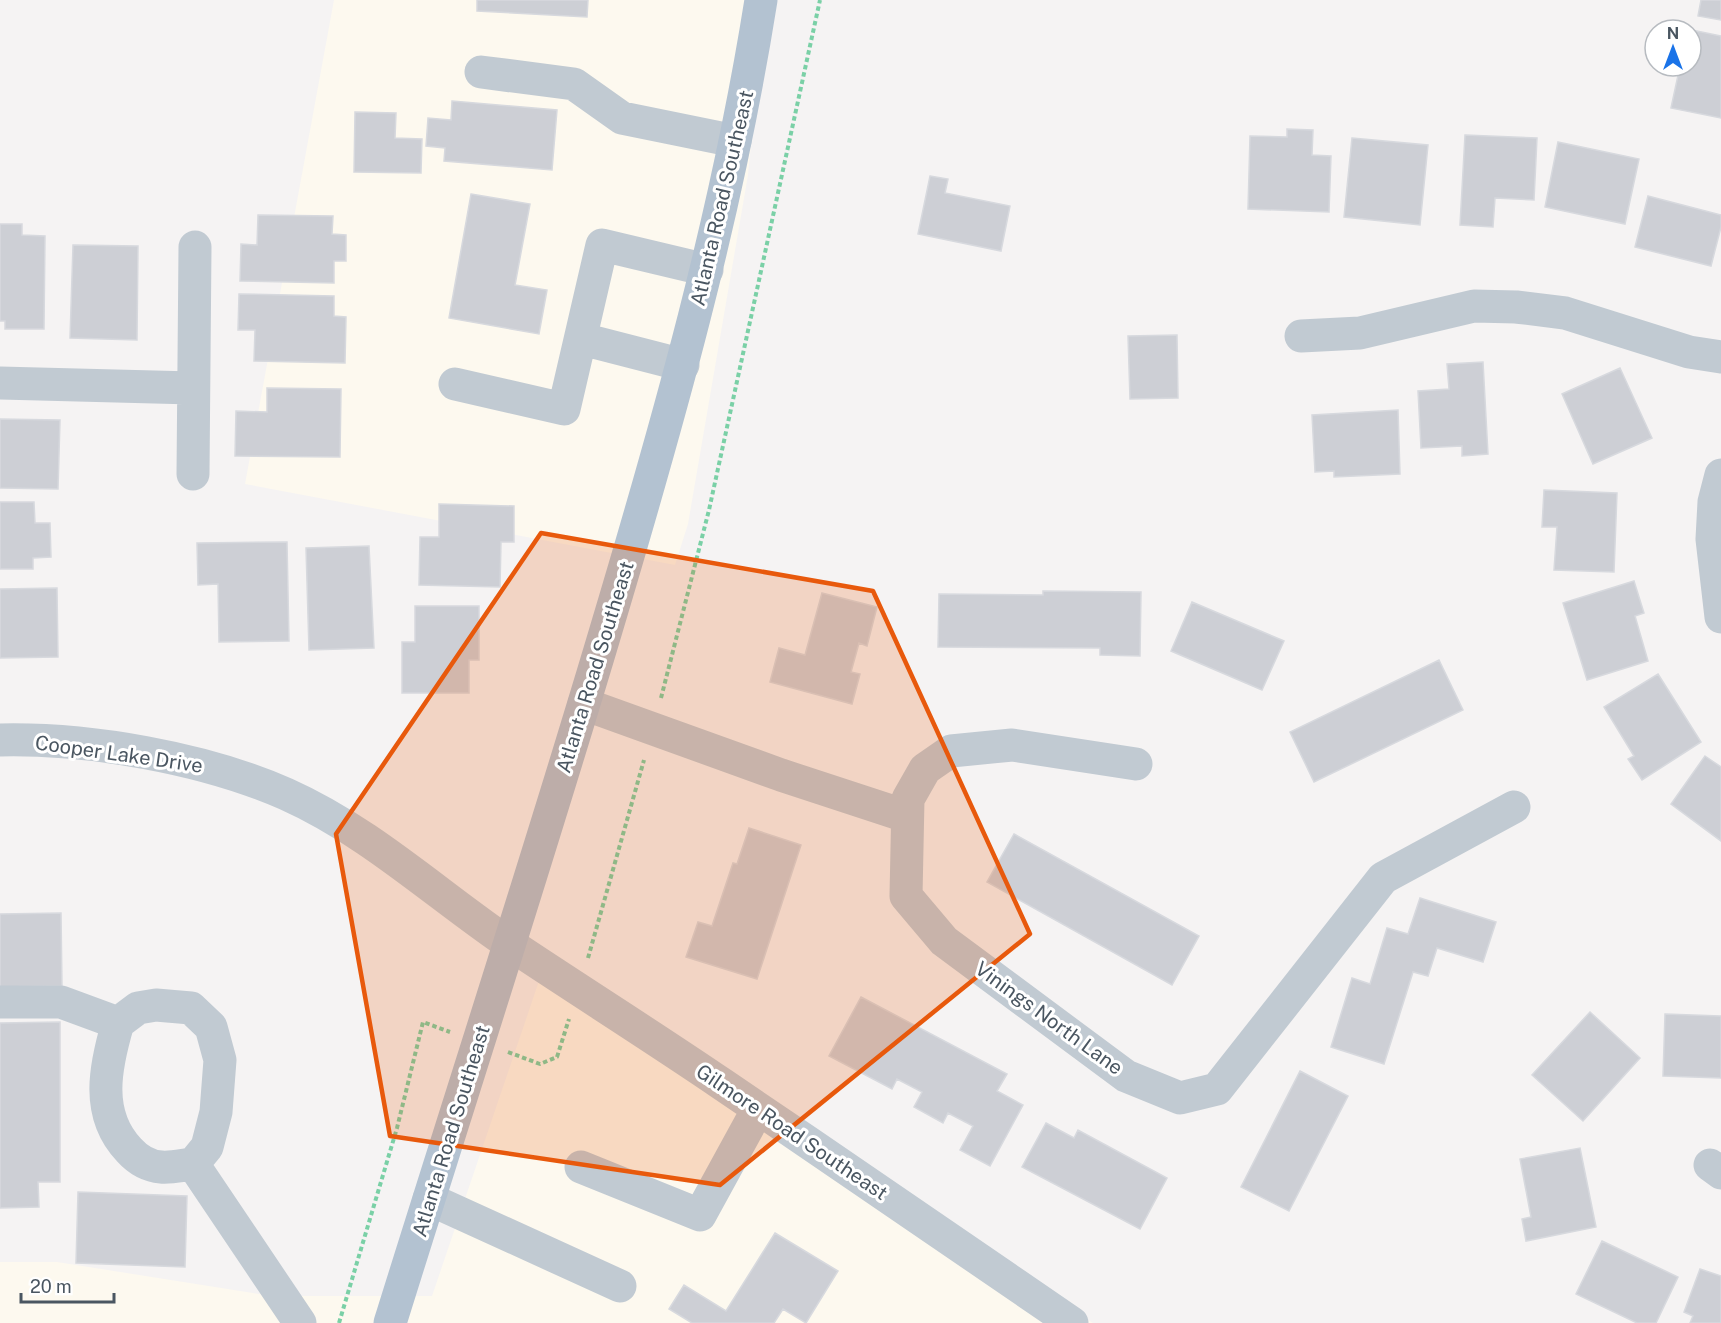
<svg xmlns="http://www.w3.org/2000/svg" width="1721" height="1323" viewBox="0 0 1721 1323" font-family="'Public Sans',sans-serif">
<rect width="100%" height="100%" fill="#f5f3f3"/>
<path fill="#fdf9ef" d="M334,0H765L748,175L688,524L675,565L245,484Z
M541,975L1093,1323H0V1262H57L272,1296H432Z"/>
<path fill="#cdcfd5" stroke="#d7d9de" stroke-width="1.5" d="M477,0H588L587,17L477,11Z
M1701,0H1721V20L1698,16Z
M1687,29L1721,36V118L1671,108L1680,66H1691V30Z
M452,101L557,110L552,170L444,161L445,148L426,146L428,118L451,120Z
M355,112L396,113L395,138L422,139L421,173L354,172Z
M1287,129L1313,130L1312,155L1331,156L1329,212L1248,209L1250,136L1287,137Z
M1465,135L1537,138L1534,200L1495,198L1493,227L1460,225Z
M1352,138L1428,145L1420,225L1344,217Z
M1558,142L1639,159L1625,224L1545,207Z
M930,176L948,179L945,193L1010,206L1001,251L918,234Z
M471,194L530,204L515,285L547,290L539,334L449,318Z
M1648,196L1721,215V227L1711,266L1635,247Z
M258,215L333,216L332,234L346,235V261H334V283L240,281L241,244L257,245Z
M0,224H22V235L45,236L44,329H5V321H0Z
M73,245L138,246L137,340L70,338Z
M239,294L334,296V316L346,317L345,363L254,361L255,330H238Z
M1177,335L1178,398L1130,399L1128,336Z
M1483,362L1488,454L1462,456V446L1421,448L1418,391L1449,389L1447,364Z
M1620,368L1652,438L1593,464L1562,394Z
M267,388L341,389L340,457L235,456L236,411L267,412Z
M1398,410L1400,474L1334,477V471L1315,472L1312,415Z
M0,419L60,420L58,489L0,488Z
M1544,490L1617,493L1614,572L1554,570L1557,527H1542Z
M0,502H34L35,523H50L51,557L33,558V569H0Z
M439,504L514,506V542H501L500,587L419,585L420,537H439Z
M287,542L289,641L219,642L218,584L198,585L197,543Z
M369,546L374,648L309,650L306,548Z
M1634,581L1644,613L1635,616L1648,661L1587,680L1563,603Z
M57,588L58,657L0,658V589Z
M1043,591L1141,592L1140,656L1100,655V648L938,647L939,594L1043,595Z
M822,593L877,607L867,646L859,643L851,672L860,674L852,704L770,682L779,648L805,655Z
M1192,602L1284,641L1262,690L1171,651Z
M415,606H479V660H469V693H402V642H415Z
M1439,660L1463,710L1314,782L1290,732Z
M1658,674L1701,742L1642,780L1628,759L1634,756L1604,707Z
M1705,756L1721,767V841L1671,804Z
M749,828L801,845L757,979L686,957L698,922L712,926L733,863L737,864Z
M1014,834L1199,936L1172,985L987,882Z
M1420,898L1496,922L1483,962L1437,948L1428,976L1413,972L1384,1064L1331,1047L1352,978L1370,984L1387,928L1408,934Z
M61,913L62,986L0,987V914Z
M861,997L1007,1074L997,1091L1023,1105L990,1166L960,1150L973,1126L948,1113L943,1123L914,1107L922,1092L897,1079L892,1089L829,1056Z
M1590,1012L1640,1058L1583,1121L1532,1075Z
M1665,1014L1721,1016V1078L1663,1076Z
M60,1022V1182H38L39,1207L0,1208V1023Z
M1300,1071L1348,1096L1289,1211L1241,1187Z
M1046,1123L1074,1138L1078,1130L1167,1178L1140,1229L1022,1167Z
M1580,1148L1596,1227L1526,1241L1522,1219L1531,1217L1520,1159Z
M78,1192L187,1196L185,1267L76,1263Z
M775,1233L838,1271L806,1323L783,1309L774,1323H692L669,1309L684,1285L726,1311Z
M1602,1241L1678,1277L1656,1323H1637L1576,1294Z
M1700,1269L1721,1276V1323H1690L1693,1316L1684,1312Z"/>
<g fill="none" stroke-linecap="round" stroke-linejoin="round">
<path stroke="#7ad0a6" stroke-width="4" stroke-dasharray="4.5 3" stroke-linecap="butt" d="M661,698L709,510L820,0
M588,958L644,760
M508,1052L540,1064L557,1057L569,1019
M339,1323L397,1128L423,1022L450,1032"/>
<path stroke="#c1cad2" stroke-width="33" d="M481,72L574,84L622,118L735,141
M1301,336L1360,333L1474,306L1516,307L1565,313L1689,352L1721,357
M582,339L683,365
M0,383L193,388
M455,384L564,409L602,245L707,270
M193,474L195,247
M1721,475L1714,502L1712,539L1721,617
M584,704L781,775L906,816
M0,740C90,738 204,758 286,794C371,832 438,896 514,947C583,993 653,1037 722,1084C839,1163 955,1243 1072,1323
M1136,764L1012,745L951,751L925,769L908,799L906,896L944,941L1126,1076L1180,1098L1217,1089L1383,878L1514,807
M0,1002H61L118,1023
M156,1005L191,1008L211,1027L220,1060L216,1112L207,1147L193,1164C183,1165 171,1168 161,1167C148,1166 138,1160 129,1150C95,1114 105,1067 118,1023L138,1008Z
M193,1164L300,1323
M1710,1165L1721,1173
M581,1167L700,1215L758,1109
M429,1199L620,1286"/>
<path stroke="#b3c2d1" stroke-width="33" d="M390,1323C462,1092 537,862 606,630C668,423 727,215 761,0"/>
</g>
<path fill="#e8590c" fill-opacity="0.2" stroke="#e8590c" stroke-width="4.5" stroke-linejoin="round" d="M541,533L873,591L1030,934L720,1185L390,1136L336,834Z"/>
<g text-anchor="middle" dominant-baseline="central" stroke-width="6" stroke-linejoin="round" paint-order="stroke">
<g font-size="20" fill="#4a5661" stroke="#fff">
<text transform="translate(722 198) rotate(-77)">Atlanta Road Southeast</text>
<text transform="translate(595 667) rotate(-73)">Atlanta Road Southeast</text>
<text transform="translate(119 754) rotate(8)">Cooper Lake Drive</text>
<text transform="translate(1049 1018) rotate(36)">Vinings North Lane</text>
<text transform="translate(451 1131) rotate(-73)">Atlanta Road Southeast</text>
<text transform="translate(792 1132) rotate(34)">Gilmore Road Southeast</text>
</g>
</g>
<g transform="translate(1673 48)"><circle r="28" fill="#ffffff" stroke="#b7bbc0" stroke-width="1.5"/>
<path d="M0-4.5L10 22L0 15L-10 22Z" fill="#1a73e8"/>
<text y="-9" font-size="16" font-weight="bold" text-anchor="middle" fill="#4a5661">N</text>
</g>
<path d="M21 1293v9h93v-9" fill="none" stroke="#4a5661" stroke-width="3"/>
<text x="30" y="1293" font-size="18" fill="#4a5661" stroke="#ffffff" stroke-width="4.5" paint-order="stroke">20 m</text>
</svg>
